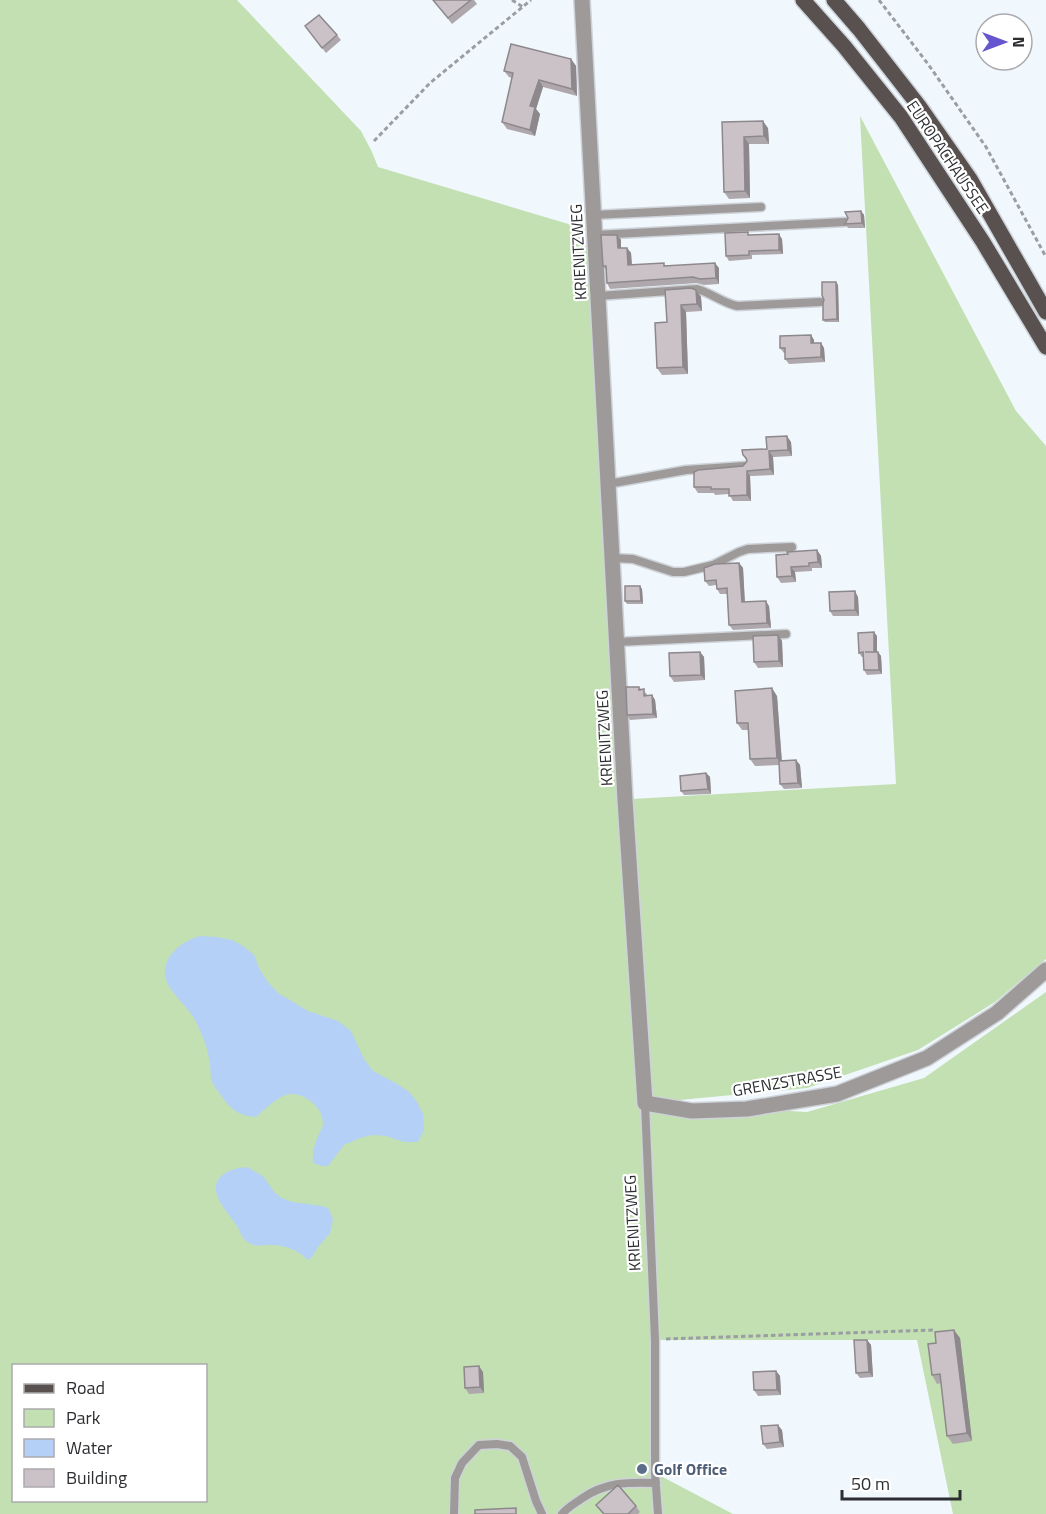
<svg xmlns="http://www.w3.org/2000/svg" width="1046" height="1514" viewBox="0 0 1046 1514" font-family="'Titillium Web',sans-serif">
<rect width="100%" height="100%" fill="#f0f7fd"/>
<path fill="#c2e0b1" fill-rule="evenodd" d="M0,0H237L361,131L372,152L378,167L585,229L592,308L652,1294L632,799L896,784L860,116L1016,411L1046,446V959L995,1002L918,1050L807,1088L648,1103L807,1112L924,1078L1046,992V1514H953L917,1340H656L655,1473L733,1514H0ZM14,1366H206V1500H14Z"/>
<path fill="#b5d0f6" d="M200,936L216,937L232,940L243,946L254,955L259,968L267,981L278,993L308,1011L338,1021L351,1031L364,1059L373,1071L399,1085L409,1092L417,1102L423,1114L424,1130L418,1142H404L386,1136L372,1135L360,1138L344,1145L328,1166H322L313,1163C312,1153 314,1146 318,1136C320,1132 323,1127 323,1123C323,1107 302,1090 286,1095C276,1098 264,1110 256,1117C242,1116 234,1112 225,1101C221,1095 215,1088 212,1082C210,1075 211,1066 209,1059C207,1045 201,1032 195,1020C187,1004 162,988 165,969C168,951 184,941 200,936Z
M247,1167L263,1176L275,1193L282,1198L292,1202L322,1206L328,1208L330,1212L333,1219L330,1233L318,1247L312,1257L308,1260C298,1250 284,1245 270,1245C263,1245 257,1247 251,1244C242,1240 241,1233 237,1226C230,1215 209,1195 218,1180C225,1170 236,1168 247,1167Z"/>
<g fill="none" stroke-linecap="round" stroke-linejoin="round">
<g stroke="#cdd3d8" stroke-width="11">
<path id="lane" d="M593,215L761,207
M595,235L845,222
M598,296L697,289C711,293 723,303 737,306L820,302
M608,484L686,470L744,466
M612,558L633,559L673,572H684L713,565L739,552L748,549L792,547
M617,642L786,634
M645,1103L655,1340V1473L658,1514
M454,1514L455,1478L462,1463L479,1445L497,1444L510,1446L522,1457L536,1501L542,1514
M562,1514C567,1508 574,1504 581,1499C605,1482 627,1482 656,1483"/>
</g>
<g stroke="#cdd3d8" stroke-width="18">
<path id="street" d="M582,0L625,800L645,1103L692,1111L747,1109L837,1094L927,1058L997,1013L1046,970"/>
</g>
<g stroke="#cdd3d8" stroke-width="18">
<path id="primary" d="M803,0L844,46L901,117L983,242L1046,347
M834,0L859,29L919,106L970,179L1046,312"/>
</g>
<path stroke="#9a9ea3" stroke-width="3" stroke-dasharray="4.5 3" stroke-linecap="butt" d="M512,0L523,7
M879,0L928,64L986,147L1046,257
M374,141L430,83L531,0
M666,1339L933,1330"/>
<use href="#lane" stroke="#9f9a9a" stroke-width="8"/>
<use href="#street" stroke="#9f9a9a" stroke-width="15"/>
<use href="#primary" stroke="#585150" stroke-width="15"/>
</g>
<path fill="#aea7ab" d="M433,0H474L477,4L452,24Z
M305,26L337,35L341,40L326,53Z
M571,59L576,66L577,96L543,87L536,109L540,114L535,136L507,129L502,122L512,78L509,77L504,71Z
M722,122L768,128L769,144H749L750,198L729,199L724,192Z
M861,211L864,215L865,228H848L845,224L848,218Z
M617,235L621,240V248H627L631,253L632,264L719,268V284L704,285L697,283L610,289L607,283L606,270L603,266Z
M750,235L782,239L783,254L752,255V259L729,261L726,256Z
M836,282L838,285L839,322H825L823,320Z
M665,290H696L701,297L702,311L686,312L688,374L662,375L657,368L667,322Z
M811,335L814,340V343H821L824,348L825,362L789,364L785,359V353H784L780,348Z
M791,442L792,456L773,457L774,475L750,476L751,501H733L729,494L715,495L714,493H698L694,487L743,466L747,461L743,455Z
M817,550L821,556L822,568H812V571L795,572L796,582L781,583L777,577L788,554Z
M739,563L743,568L745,602L769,606L771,628L733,630L729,625L727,594H720L717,589L716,585L709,586L705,581Z
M640,586L642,589L643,604H627L625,601Z
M858,597L859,616H833L830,611Z
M778,635L782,641L783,667L758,668L754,662Z
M877,636V652H878L881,656L882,674L867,675L864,670V657H862L859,653Z
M700,652L704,657L705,680L674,682L670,676Z
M639,687L641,689L647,694V696L652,695L655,700L657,718L630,720L627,715Z
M777,696L782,761L796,760L800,765L802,788L784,789L780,784L779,765L755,766L750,759L748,730H742L737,723Z
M706,773L710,777L711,794L684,795L681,791Z
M960,1338L972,1441L953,1444L947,1436L941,1383L937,1384L932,1375L936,1343Z
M867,1340L871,1345L873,1377L860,1378L856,1373Z
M776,1371L780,1376L781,1395L758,1396L754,1390Z
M483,1372L484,1393L469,1394L465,1388Z
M782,1430L784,1447L767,1449L763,1444Z
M596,1505L636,1506L640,1512L638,1514H603Z"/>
<path fill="#8d888b" d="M571,59L576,66L577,96L572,89Z
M539,80L543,87L536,109L540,114L535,136L530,130V106Z
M763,121L768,128L769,144L764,136Z
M744,137L749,144L750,198L745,191Z
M861,211L864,215L865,228L862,223Z
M779,234L782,239L783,254L779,250Z
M617,235L621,240V254L618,248Z
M627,248L631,253L632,270L628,265Z
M715,263L719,268V284L716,278Z
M836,282L838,285L839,322L837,319Z
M696,290L701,297L702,311L697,304Z
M681,305L686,312L688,374L683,367Z
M811,335L814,340V348L811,343Z
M821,343L824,348L825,362L821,357Z
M787,436L791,442L792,456L788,450Z
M769,451L773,457L774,475L770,469Z
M747,471L750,476L751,501L747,495Z
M817,550L821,556L822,568L818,562Z
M739,563L743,568L745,607L742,602Z
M791,567L795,572L796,582L792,576Z
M640,586L642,589L643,604L641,601Z
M855,591L858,597L859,616L855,610Z
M766,601L769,606L771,628L767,623Z
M874,632L877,636V656L874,652Z
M778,635L782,641L783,667L779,661Z
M700,652L704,657L705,680L701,675Z
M878,652L881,656L882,674L879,670Z
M772,688L777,696L782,765L777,758Z
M652,695L655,700L657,718L653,714Z
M796,760L800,765L802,788L798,783Z
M706,773L710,777L711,794L708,789Z
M954,1330L960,1338L972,1441L967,1433Z
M867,1340L871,1345L873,1377L869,1372Z
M479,1366L483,1372L484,1393L480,1387Z
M776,1371L780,1376L781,1395L777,1390Z
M778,1425L782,1430L784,1447L780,1442Z"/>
<path fill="#cac2c7" stroke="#8d888b" stroke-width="1.5" d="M433,0H471L448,18Z
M319,15L337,35L322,48L305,26Z
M511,44L571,59L572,89L539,80L530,106L535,107L530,130L502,122L513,73L504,71Z
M763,121L764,136L744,137L745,191L724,192L722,122Z
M861,211L862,223L845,224L848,218L845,212Z
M748,232V235L779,234V250L749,251V255L726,256L725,233Z
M601,235H617L618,248H627L628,265L664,263V266L715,263L716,278L700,279L693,277L607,283L606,266H603Z
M822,282H836L837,319L823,320V303L824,300L822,295Z
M691,288L696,290L697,304L681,305L683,367L657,368L655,323L667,322L665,290Z
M811,335V343H821V357L785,359V348H780V336Z
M787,436L788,450L769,451L770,469L747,471V495L729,496V489H711V487H694V472L698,470L743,466L747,461L746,458L743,455L742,450L767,449L766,437Z
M817,550L818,562L809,563V566L791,567L792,576L777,577L776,555L788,554L787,552Z
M739,563L742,602L766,601L767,623L729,625L727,588L717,589L716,580L705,581L704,568L715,564Z
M625,586H640L641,601H625Z
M855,591V610L830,611L829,592Z
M874,632V652H865H878L879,670H864L863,652L859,653L858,633Z
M778,635L779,661L754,662L753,636Z
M700,652L701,675L670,676L669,653Z
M626,687H639V690L644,689V696L652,695L653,714L627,715Z
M772,688L777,758L750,759L748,723H737L735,691Z
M796,760L798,783L780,784L779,761Z
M706,773L708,789L681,791L680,776Z
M954,1330L967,1433L947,1436L940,1374L932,1375L928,1344L936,1343L935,1332Z
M854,1340H867L869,1372L856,1373Z
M479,1366L480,1387L465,1388L464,1367Z
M776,1371L777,1390H754L753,1372Z
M778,1425L780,1442L763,1444L761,1426Z
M618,1485L636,1506L628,1514H604L596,1505Z
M516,1508V1514H475V1510Z"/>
<circle fill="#5c6f8a" stroke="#fff" stroke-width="2" cx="642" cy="1469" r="6"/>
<g text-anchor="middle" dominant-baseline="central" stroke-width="4.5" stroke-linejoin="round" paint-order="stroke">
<g font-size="16" fill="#2c2e31" stroke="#fff">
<text transform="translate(948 157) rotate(56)">EUROPACHAUSSEE</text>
<text transform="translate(578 252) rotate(-93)">KRIENITZWEG</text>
<text transform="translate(604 738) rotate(-93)">KRIENITZWEG</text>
<text transform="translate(787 1081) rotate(-10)">GRENZSTRASSE</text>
<text transform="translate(632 1223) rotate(-93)">KRIENITZWEG</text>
</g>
<g font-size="16" font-weight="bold" fill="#4e5e75" stroke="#fff" text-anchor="start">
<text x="654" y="1469">Golf Office</text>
</g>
</g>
<rect x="12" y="1364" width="195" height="138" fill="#ffffff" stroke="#ababad" stroke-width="1.5"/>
<rect x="24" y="1384" width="30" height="9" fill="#585150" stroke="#ababad" stroke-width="1.5"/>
<text x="66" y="1394" font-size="18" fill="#2c2e31">Road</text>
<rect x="24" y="1409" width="30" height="18" fill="#c2e0b1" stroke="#ababad" stroke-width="1.5"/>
<text x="66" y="1424" font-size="18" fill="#2c2e31">Park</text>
<rect x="24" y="1439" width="30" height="18" fill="#b5d0f6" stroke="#ababad" stroke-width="1.5"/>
<text x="66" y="1454" font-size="18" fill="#2c2e31">Water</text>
<rect x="24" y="1469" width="30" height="18" fill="#cac2c7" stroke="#ababad" stroke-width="1.5"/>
<text x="66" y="1484" font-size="18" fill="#2c2e31">Building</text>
<g transform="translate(1004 42) rotate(90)"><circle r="28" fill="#ffffff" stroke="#ababad" stroke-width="1.5"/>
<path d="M0-4.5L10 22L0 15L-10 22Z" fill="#6555ce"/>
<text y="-9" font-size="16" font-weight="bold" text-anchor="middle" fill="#2c2e31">N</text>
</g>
<path d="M842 1490v9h118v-9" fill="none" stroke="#2c2e31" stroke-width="3"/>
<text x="851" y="1490" font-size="18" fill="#2c2e31" stroke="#ffffff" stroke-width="4.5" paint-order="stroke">50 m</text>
</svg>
